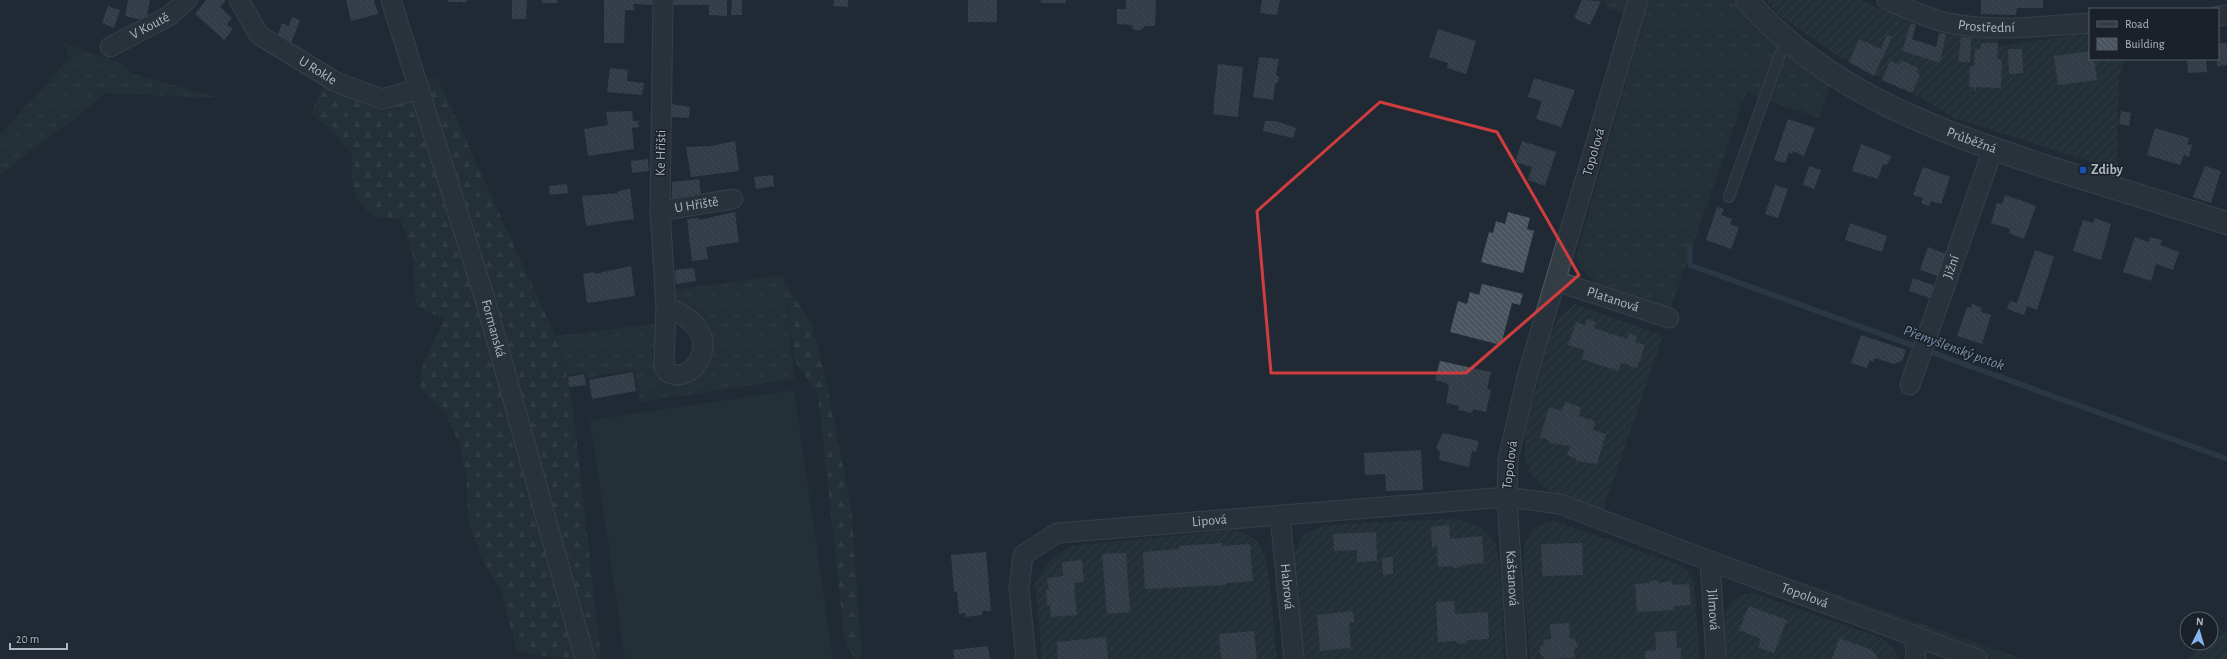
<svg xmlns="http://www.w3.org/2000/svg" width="2227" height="659" viewBox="0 0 2227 659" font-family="'Alegreya Sans',sans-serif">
<defs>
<pattern id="grass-tufts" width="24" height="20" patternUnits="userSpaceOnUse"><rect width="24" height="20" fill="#263837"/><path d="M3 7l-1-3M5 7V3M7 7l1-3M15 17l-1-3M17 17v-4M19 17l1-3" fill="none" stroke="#435352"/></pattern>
<pattern id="forest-firs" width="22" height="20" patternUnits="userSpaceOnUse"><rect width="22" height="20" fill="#263837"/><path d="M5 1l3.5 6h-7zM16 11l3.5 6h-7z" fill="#435352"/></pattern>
<pattern id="garden-furrows" width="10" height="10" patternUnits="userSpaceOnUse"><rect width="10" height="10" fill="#263837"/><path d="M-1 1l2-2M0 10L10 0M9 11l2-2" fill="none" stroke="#435352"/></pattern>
<pattern id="building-back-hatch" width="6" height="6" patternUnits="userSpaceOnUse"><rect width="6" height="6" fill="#49545f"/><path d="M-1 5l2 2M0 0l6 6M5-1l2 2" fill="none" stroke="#616a74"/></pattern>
</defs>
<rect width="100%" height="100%" fill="#212a34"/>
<path fill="url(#grass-tufts)" d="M1602,0H1627L1623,14L1605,7L1607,3Z
M1649,0H1734L1767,37L1789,57L1830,84L1819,118L1746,93L1671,308L1597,283C1586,276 1577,267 1577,253Z
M61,42L120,63L133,74L219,98L104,93L91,106L0,175V135L69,58L65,46Z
M782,275L785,282L794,379L640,402L634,370L586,378L585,372L567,375L564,359L555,336L661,323L659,344L662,385L683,383L700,335L672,290Z
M1603,513L2023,659H1987L1602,516Z"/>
<path fill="url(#forest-firs)" d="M422,77L438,79L554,333L564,359L573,409L601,659H561L517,651L501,591L482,559L469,524L466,473L459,442L444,413L420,387L421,369L444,319L416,306L413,256L401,220L372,216L357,200L352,183V154L331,130L311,113L324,85L376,106Z
M785,282L812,326L826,380L851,506L862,659H856L845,644L818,395L794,359Z"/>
<path fill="url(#garden-furrows)" d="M1766,0H1860L1911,23L1902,51L1939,63L1946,34L1998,39V44L2001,46L2088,33L2090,59H2125L2119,76L2117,170L1954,118L1912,93L1836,55L1778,14Z
M1575,304L1663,336L1603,510L1546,489L1530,473L1525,459V431L1551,332L1561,315Z
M1453,519C1470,521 1485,526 1494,542C1503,560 1503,635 1504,659H1303L1293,563C1296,540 1303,531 1326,525Z
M1555,521L1677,564L1688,571L1694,583L1700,659H1530C1529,636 1519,557 1526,540C1532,527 1542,522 1555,521Z
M1231,530C1251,533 1261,541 1267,561L1277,659H1042L1035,583L1052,558L1071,546Z
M1754,593L1881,638L1894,648L1899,659H1726C1724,631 1715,596 1754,593Z
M2227,630V659H2188Z"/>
<path fill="#263837" d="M794,390L833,659H625L590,420Z"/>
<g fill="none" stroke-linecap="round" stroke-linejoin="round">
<path stroke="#36475a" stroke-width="5.5" d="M1690,246V265L2227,459"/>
</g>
<path fill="url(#building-back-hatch)" d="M128,0H150L146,21L125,16Z
M206,0H226L220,7L232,18L227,24L233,29L224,40L195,14Z
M346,0H374L378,14L351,21Z
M448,0H467V2H448Z
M512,0H527L526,19H512Z
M542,0H558V3H542Z
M604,0H652V5L634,4V10H625L624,43H604Z
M674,0H727V16L709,15V5H674Z
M732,0H742V15H731Z
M834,0H848V7L833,6Z
M968,0H997V22H968Z
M1041,0H1066V3H1041Z
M1126,0H1156L1155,26H1145L1141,30H1134L1131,25L1117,24V9H1126Z
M1262,0H1280L1277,15L1260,13Z
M1582,0L1601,1L1590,25L1574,18Z
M1981,0H2043V8H2017L2016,15L1981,14Z
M108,6L120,10L114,28L102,23Z
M292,17L300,20L290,46L276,40L282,23L289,26Z
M1911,23L1916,25L1912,39L1936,47L1939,33L1946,34L1940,63L1902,51Z
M1438,29L1476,41L1466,74L1447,68L1448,63L1429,57Z
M1887,35L1892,37L1874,76L1849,62L1859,39L1881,49Z
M1961,37L1971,38L1970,62H1958Z
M1981,43H1998L1997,59L2002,60L2001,88L1976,87V91H1974V87H1969L1970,66H1974L1975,49H1980Z
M2218,43H2227V65L2217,66Z
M2008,49H2022L2023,73L2009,74Z
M2090,51V59H2094L2097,80L2058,85L2054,56Z
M1259,57L1279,59L1276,75L1279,77L1278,82L1275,84L1273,100L1253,97Z
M2187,59H2206L2207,72L2188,73Z
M1901,60L1918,68L1916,73L1920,75L1912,93L1882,80L1890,61L1899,65Z
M1218,64L1243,67L1238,117L1213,114Z
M610,68L628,70L627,81L644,83L642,95L607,92Z
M1534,78L1575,90L1561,127L1536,119L1542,101L1528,97Z
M672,104L690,107L689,118L672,117Z
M632,111L633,121H638L639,127L632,128L634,149L588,156L584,129L608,125L606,112Z
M2121,111L2131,113L2129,126L2119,124Z
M1788,119L1815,128L1804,156L1793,151L1792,154L1789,152L1785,163L1774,160Z
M1265,121H1276L1296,128L1293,138L1263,131Z
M2155,128L2189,138L2187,144L2192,145L2189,157L2184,155L2180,165L2147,155Z
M735,141L739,171L691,177L686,147L711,146Z
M1522,141L1556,152L1545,186L1528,180L1532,167L1515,162Z
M1861,144L1891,156L1887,165L1883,164L1878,179L1852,171Z
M648,159L649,171L632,173L631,161Z
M1809,166L1821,170L1814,189L1803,185Z
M2205,166L2221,171L2211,203L2193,197Z
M1923,167L1950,177L1941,204L1931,201L1929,206L1921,203L1923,198L1913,195Z
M773,175L774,186L756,189L754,177Z
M699,179L701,195L672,199V182Z
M567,184L568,193L550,195L549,186Z
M1775,185L1788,189L1778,218L1765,214Z
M630,189L634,219L586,226L582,196L618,193V191Z
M2005,195L2036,206L2024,239L2009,233L2010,229L1991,223L1997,203L2002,204Z
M1717,207L1724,209L1721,215L1732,219L1730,224L1739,227L1731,249L1706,240Z
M735,212L739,242L706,247L708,259L692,261L687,219L699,218V220Z
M1508,212L1530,218L1527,229L1534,231L1523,273L1481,262L1489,232L1493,233L1496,221L1505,224Z
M2095,218L2111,224L2101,260L2073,251L2083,220L2093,223Z
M1850,223L1887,236L1882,252L1845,240Z
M2135,237L2149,242L2150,237L2162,240L2160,245L2179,252L2173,270L2156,264L2151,281L2123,272Z
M1928,247L1946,254L1938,276L1920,270Z
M2035,250L2054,257L2037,310L2027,306L2024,315L2007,309L2010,301L2017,303Z
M631,266L635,296L587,303L583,274L595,272V274Z
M694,268L696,281L676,284L675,270Z
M1913,278L1935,286L1930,298L1909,291Z
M1482,284L1523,294L1520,305L1512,303L1501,345L1450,332L1458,301L1467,304L1470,292L1479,295Z
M1972,304L1982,308L1981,312L1991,315L1982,344L1957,336L1967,307L1971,308Z
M1587,319L1596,322L1594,328L1627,339L1629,333L1637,336L1636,342L1645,345L1637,368L1630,366L1629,369V365L1621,363L1618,371L1582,359L1584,350L1568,345L1576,322L1585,325Z
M1861,335L1906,350L1902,361L1894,364L1875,358L1873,362L1870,360L1867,368L1851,363Z
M1440,361L1491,372L1487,389L1491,390L1486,412L1473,409L1472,413L1458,410L1459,406L1446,403L1449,387L1446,383L1435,380Z
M633,372L636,391L592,399L589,380Z
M584,374L586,385L569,387L568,377Z
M1565,402L1581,407L1579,416L1595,421L1593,430L1606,434L1597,464L1577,461L1575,458L1567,455L1570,446L1550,443L1548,440L1540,437L1549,407L1562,411Z
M1443,433L1479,441L1476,452L1472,451L1469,467L1439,460L1440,452L1436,448Z
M1421,450L1423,490L1386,491L1385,474L1365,475L1364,453Z
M1449,525L1450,539L1482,536L1484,563L1463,565L1455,569L1452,566L1438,567L1437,546L1432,547L1431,527Z
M1376,532L1377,561L1357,562V550L1334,551L1333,534Z
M1222,543V546L1250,544L1253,581L1226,583V585L1145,589L1143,552L1179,549V546Z
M1582,543L1583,575L1542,576L1541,544Z
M986,552L991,611H982V615L965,617V613L959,614L957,591L954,592L951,555Z
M1126,553L1130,612L1107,614L1102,554Z
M1393,557V574L1383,575L1382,558Z
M1082,560L1084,582L1074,583L1077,615L1051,617L1050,605H1047L1046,590H1049L1047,578L1063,576L1062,562Z
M1658,580V583L1672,581L1673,585L1689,584L1691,605L1674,606V610L1637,612L1635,584L1650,583V581Z
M1454,601L1455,614L1488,612L1489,639L1468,640L1465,643L1460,644L1457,641L1438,642L1436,602Z
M1749,606L1787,620L1774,653L1758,647L1761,639L1739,630Z
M1353,611L1354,623L1349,622L1351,648L1320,651L1317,615Z
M1569,623L1570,638H1574L1577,643L1578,647L1574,650L1575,658L1545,659L1540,653V647L1544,643L1543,640L1551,639L1550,624Z
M1254,631L1257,659H1221L1219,634Z
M1676,631L1677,648H1681V659H1645V651L1656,650L1655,632Z
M1106,637L1108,659H1058L1057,642Z
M1839,638L1872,650L1879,659H1832Z
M988,646L990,659H954L953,650Z"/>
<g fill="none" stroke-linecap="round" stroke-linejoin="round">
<g stroke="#515962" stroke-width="12">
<path id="service" d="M1729,197L1780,54L1789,42"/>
</g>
<g stroke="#515962" stroke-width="21">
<g id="minor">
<path id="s1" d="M239,0L259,35L336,82L382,99L419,89"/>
<path id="s2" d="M391,0L485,299L585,659"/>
<path d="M663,0L660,211L666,306L664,368L668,373C672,374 679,376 683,374C702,367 709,344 697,328C689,317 677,312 666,306"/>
<path id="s3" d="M1638,0L1527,377L1508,459L1507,497L1560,504L1710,561L1977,659"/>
<path id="s4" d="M1887,0C1905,8 1924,17 1944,22C1991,33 2042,26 2090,23"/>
<path d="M2218,16L2227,15"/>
<path id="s5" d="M110,47L169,16L187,0"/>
<path id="s6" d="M660,211L733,199"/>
<path id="s7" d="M1556,281L1669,318"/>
<path id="s8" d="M1910,385L1993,149"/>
<path id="s9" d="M1280,515L1294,659"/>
<path id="s10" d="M1710,561L1716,659"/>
<path d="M1915,635L1916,659"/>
<path id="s11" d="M1026,659L1019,588L1023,555L1057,533L1507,497L1517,659"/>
</g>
</g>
<g stroke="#515962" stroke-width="24">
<g id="tertiary">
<path id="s12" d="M1747,0C1827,94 1946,134 2060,171C2116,188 2171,206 2227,223"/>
</g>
</g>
<use href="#service" stroke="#343c44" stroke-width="10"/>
<use href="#minor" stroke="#343c44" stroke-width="19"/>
<use href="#tertiary" stroke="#343c44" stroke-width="22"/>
</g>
<path d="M0 0H2227V659H0ZM1380,102L1497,132L1579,275L1466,373H1271L1257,211Z" fill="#212a34" fill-opacity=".55" fill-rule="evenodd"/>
<path fill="none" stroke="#d03d3f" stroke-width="3" stroke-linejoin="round" d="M1380,102L1497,132L1579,275L1466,373H1271L1257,211Z"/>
<rect fill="#1a4fb4" stroke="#1a2129" stroke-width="1.5" x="2079" y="166" width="8" height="8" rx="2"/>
<g text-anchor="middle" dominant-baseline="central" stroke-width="3" stroke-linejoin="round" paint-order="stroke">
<g font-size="14" fill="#aeb6c1" stroke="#1a2129">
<text stroke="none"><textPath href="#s5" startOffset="45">V Koutě</textPath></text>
<text stroke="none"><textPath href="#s4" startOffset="104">Prostřední</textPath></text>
<text stroke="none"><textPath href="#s1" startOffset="109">U Rokle</textPath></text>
<text stroke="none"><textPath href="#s12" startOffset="268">Průběžná</textPath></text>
<text transform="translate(1594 152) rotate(-74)">Topolová</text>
<text transform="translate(661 153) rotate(-89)">Ke Hřišti</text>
<text stroke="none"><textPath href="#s6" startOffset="37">U Hřiště</textPath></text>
<text stroke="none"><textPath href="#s8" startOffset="125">Jižní</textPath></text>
<text stroke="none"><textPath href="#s7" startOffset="60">Platanová</textPath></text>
<text stroke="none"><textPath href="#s2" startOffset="344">Formanská</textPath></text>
<text transform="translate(1510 465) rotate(-83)">Topolová</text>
<text stroke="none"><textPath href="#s11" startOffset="298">Lipová</textPath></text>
<text stroke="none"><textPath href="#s11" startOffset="678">Kaštanová</textPath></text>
<text stroke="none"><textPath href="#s9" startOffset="72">Habrová</textPath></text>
<text stroke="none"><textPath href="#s3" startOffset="830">Topolová</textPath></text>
<text stroke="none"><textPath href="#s10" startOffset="49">Jilmová</textPath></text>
</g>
<g font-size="14" font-weight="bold" fill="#aeb6c1" stroke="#1a2129" text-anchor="start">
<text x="2091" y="170">Zdiby</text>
</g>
<g font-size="15" font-style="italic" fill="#798fa8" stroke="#1a2129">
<text transform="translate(1954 348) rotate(20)">Přemyšlenský potok</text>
</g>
</g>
<rect x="2089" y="8" width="130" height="52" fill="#1a2129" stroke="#555d66"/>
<rect x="2097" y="21" width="20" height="6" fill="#343c44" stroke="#555d66"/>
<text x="2125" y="28" font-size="12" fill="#aeb6c1">Road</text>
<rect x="2097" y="38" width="20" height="12" fill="url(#building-back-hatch)" stroke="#555d66"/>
<text x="2125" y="48" font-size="12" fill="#aeb6c1">Building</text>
<g transform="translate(2199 631) rotate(5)"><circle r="19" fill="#1a2129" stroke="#555d66"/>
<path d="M0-3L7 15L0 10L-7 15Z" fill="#87b4ed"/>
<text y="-6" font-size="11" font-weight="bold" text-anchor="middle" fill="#aeb6c1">N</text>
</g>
<path d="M10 643v6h57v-6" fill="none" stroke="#aeb6c1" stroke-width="2"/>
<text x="16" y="643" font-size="12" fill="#aeb6c1" stroke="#1a2129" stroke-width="3" paint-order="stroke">20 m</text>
</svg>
